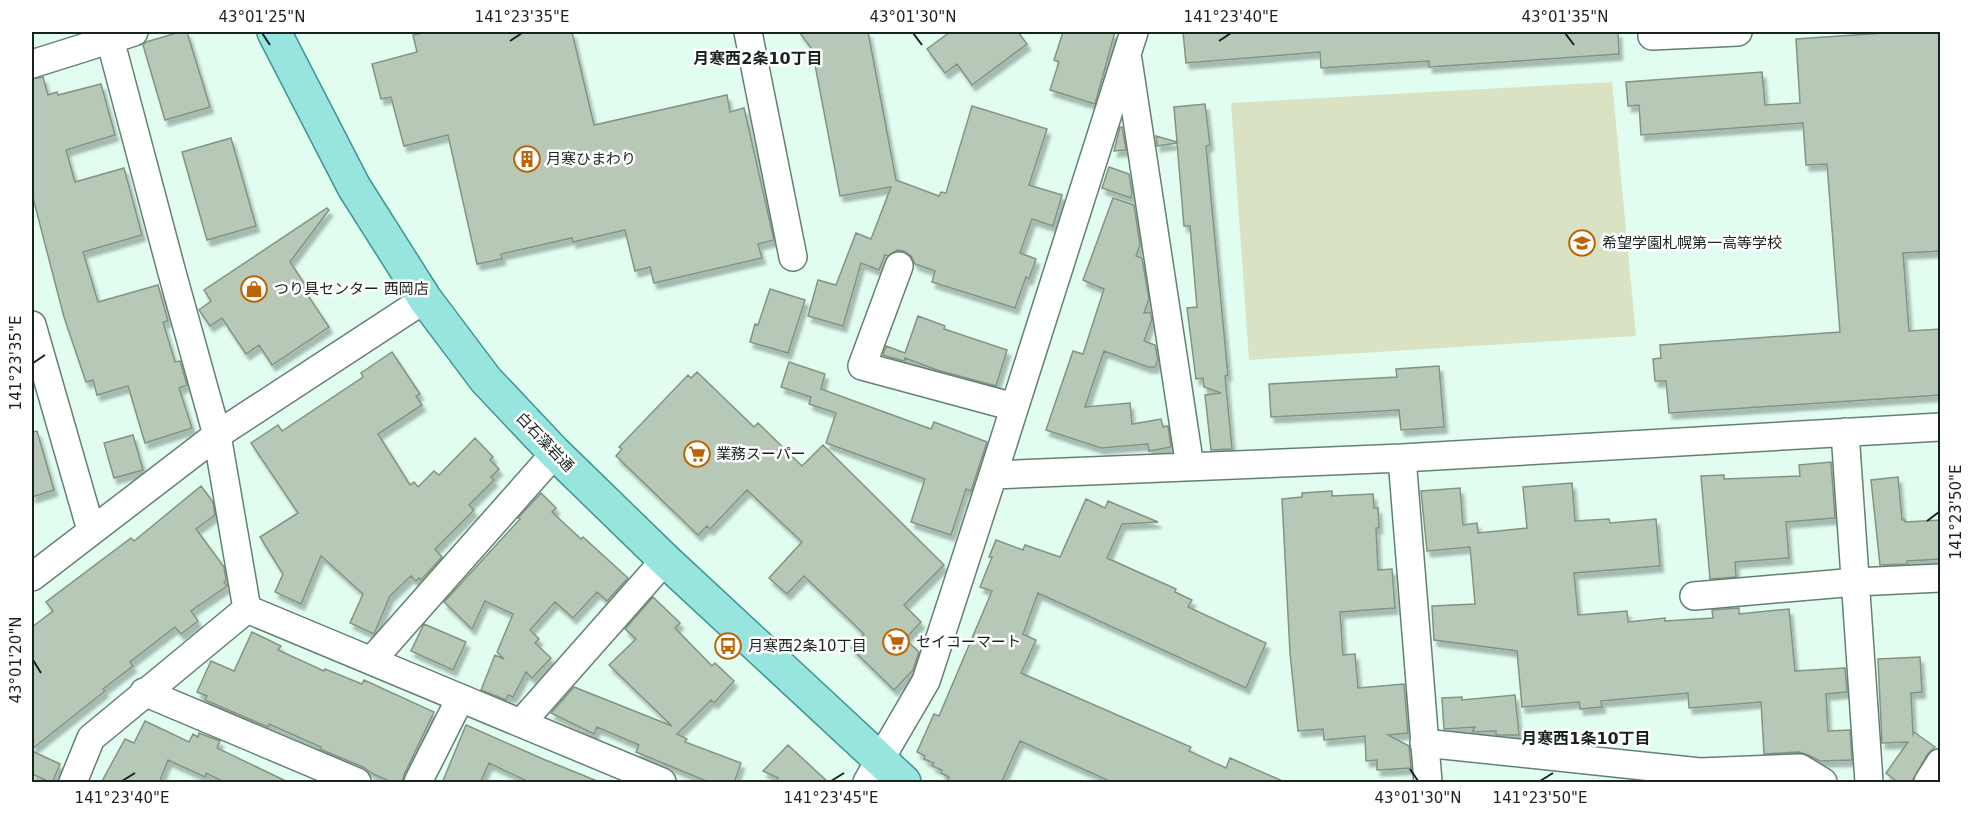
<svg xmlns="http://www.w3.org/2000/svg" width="1972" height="814" viewBox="0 0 1972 814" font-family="'DejaVu Sans','Noto Sans JP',sans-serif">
<defs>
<filter id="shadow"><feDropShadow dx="3.5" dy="6" stdDeviation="1.5" flood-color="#0004"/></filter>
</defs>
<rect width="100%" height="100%" fill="#e1fdf0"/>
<path fill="#d9e3c3" d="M1612,82L1636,336L1249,360L1231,103Z"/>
<path fill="#b7c9b6" stroke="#839482" stroke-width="1.5" filter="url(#shadow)" d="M180,32H187L210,107L165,120L143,45L146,42Z
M428,32H572L594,125L727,95L730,112L744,108L774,240L758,244L762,258L654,283L650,267L635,271L625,230L573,242L572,238L501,254L502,259L477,264L448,135L404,146L391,97L381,99L372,64L417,52L413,35Z
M799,32H868L896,180L939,196L941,192L946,193L972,106L1047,129L1029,185L1062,195L1053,226L1032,219L1020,253L1036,259L1029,279L1026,277L1015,308L932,282L935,271L915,264L911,256L904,251L897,250L888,256L885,255L879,270L861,263L843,326L808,316L818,280L836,285L856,233L871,239L891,187L840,196L812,49Z
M950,32H1018L1027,44L972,85L957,64L945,73L927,49Z
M1063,32H1115L1095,104L1050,90L1059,62L1054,60Z
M1183,32H1618L1619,54L1429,67V61L1321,68L1320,52L1186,63Z
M1898,32H1941V251L1903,253L1909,331L1941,329V395L1669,413L1666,381H1655L1653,359L1661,358L1660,345L1840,332L1827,164L1806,165L1803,123L1641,135L1639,105L1628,106L1626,82L1762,72L1765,105L1800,103L1796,39Z
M43,77L48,95L57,92L58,95L101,84L115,135L66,150L75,182L124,168L142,235L83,252L98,302L158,285L168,321L163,322L175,362L180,361L187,385L179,388L192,428L145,443L128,386L97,395L93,380L86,382L64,317L32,194V79Z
M1205,104L1210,145L1206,146L1228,375L1225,376L1232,449L1211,450L1205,395L1221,393L1204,387L1203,378L1196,379L1187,308L1197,307L1190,226H1184L1177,143L1157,146L1156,136L1177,142L1174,107Z
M1120,127H1122L1126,150L1114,151Z
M231,138L256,226L207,240L182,152Z
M1109,167L1129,174L1132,193L1131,198L1102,188Z
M1113,198L1134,205L1140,245L1136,256L1142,258L1149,299L1144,313L1150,312L1152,319L1144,341L1155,345L1158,360L1155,367H1148L1104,351L1085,407L1130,403L1132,424L1161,419L1163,427L1168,426L1171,447L1149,451L1148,444L1101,448L1046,430L1073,351L1083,354L1104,289L1083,280Z
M327,208L329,210L290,262L306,286L303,288L329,327L272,365L259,345L246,354L222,318L210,326L199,310L211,301L204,290Z
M770,289L805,300L788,353L750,342L755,324L758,325Z
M918,316L945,326L944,329L1007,350L996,386L937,370L905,358L904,361L883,355L886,346L905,353Z
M392,352L420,394L416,396L422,405L378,434L410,485L414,482L418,487L434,471L439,475L475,438L493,457L490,460L499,469L491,477L494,480L469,505L474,510L435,549L442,557L421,580L419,578L416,581L411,576L390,596L374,634L350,623L363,594L321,556L301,604L275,592L283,574L260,537L298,513L251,443L278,425L282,431L363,377L361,373Z
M789,362L825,374L821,389L931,429L934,422L987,442L971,491L966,489L951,535L911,522L925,479L826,443L836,413L809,404L811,397L781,387Z
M1439,366L1444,427L1401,430L1399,410L1271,417L1269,384L1397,377L1396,369Z
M697,372L754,427L758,423L802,466L823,445L944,565L904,605L921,622L905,639L919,652L913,670L894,690L851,648L864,634L804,576L787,594L769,578L802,542L747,490L710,529L707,526L698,535L616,456L622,449L619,447L688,375L691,378Z
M37,431L54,490L32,497V432Z
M133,435L143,470L114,478L104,443Z
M1831,462L1835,518L1786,522L1789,558L1735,562L1736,577L1710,579L1701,476L1724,475V479L1800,476L1799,465Z
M1898,477L1902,520H1905V522L1941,520V559L1907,561V564L1880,565L1871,480Z
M1572,483L1575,521L1609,519L1610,523L1656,519L1660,566L1574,573L1578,615L1627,611L1628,622L1665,618V621L1713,618L1712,610L1739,608V614L1789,609L1795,671L1845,668L1847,692L1826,694L1828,731L1850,730L1852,760L1820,761L1808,755L1799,752L1764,754L1761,702L1689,708L1688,693L1601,701L1602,707L1580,709L1579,702L1522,707L1517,651L1434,640L1432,606L1475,604L1470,547L1427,551L1421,491L1460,488L1463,525L1477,523L1478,533L1527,528L1523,487Z
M201,486L213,502L215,515L196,529L224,567L226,580L224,582L227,586L191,611L198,621L181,634L175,627L130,662L133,666L103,689L105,691L32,749V627L53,611L46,602L131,538L134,541Z
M1332,491V496L1373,494L1374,508H1378L1379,528H1376L1378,570L1392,569L1395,608L1340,612L1343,655L1355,654L1358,688L1404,684L1408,733L1388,735L1409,746L1411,768L1377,770V760L1366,761L1365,736L1324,740L1323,729L1298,731L1290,653L1282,499L1302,497V493Z
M541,493L556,508L552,512L581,539L583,537L628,578L607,601L597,592L573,618L555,602L530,630L539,639L535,643L551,658L532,678L526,672L513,697L508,695L506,700L481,690L495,655L504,659L497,652L513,614L485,601L472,629L444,602L520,519L518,518Z
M1086,499L1105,508L1108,501L1158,522L1122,524L1107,558L1176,589L1175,592L1192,600L1188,607L1266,643L1246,688L1038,593L1023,634L1036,640L1021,673L1191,747L1189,751L1226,768L1230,758L1287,783H1114L1020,741L1001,783H947L949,777L941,773L942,770L932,766L934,763L924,759L925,756L917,752L934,714L939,716L992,591L980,587L992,557H989L996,540L1023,550L1025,545L1060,557Z
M653,597L680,623L675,628L712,666L715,663L734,681L714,703L711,700L677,734L687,739L685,742L741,763L734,783H711L682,771L636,752L639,745L597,727L594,734L551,713L574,687L672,726L609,665L636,639L625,629Z
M424,624L466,642L453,670L411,651Z
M252,632L281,646L278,650L324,671L325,669L362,684L364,680L434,712L404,775L402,783H394L373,774L363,767L320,749L321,747L269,724L268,727L205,700L207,696L197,692L211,661L234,671Z
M1920,657L1922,692L1911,693L1913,734L1914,732L1935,747L1927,755L1911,783H1899L1886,773L1908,742L1882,743L1878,659Z
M1515,695L1519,735H1496V731L1472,732L1475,727L1444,729L1442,698L1462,697V700Z
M145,721L189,742L193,734L198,737L199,733L220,741L217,748L290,783H226L206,773L205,777L168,760L159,783H101L125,739L134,743Z
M466,725L543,759L602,783H531L489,763L480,783H442Z
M788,745L829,783H776L778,778L763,771Z
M32,751L60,764L52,783L32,774Z"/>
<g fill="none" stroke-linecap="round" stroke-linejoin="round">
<g stroke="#667f74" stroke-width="30">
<path id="minor" d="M748,32L793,257
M1652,32V36L1738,32
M110,39L171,269L217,435L247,609L662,782
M1128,60L1190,467
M32,64L134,32
M899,266L862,366L1014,407
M32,325L91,530
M1845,432L1869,782
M1402,458L1428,782
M993,475L1402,458L1940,427
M32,577L217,435L425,299
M1694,596L1856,582L1940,578
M372,660L555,453
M144,692L357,782
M521,723L665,560
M1424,743L1700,772L1800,768L1823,782
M73,782L91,738L247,609
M418,782L460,699
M867,782L926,681L993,475L1134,32
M1928,782L1940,763"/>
</g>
<g stroke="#3e968e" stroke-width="36">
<path id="major" d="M274,32L354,187L425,299L486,380L555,453L665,560L904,782"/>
</g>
<use href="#minor" stroke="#fff" stroke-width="27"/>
<use href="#major" stroke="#98e5df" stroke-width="33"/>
</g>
<path fill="none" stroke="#18221e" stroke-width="2" d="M262,33L270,45M913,33L922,45M1565,33L1574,45M510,41L522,33M1219,41L1231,33M33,363L45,355M1927,521L1939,512M33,660L41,673M1410,769L1418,781M122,781L135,773M831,781L844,773M1540,781L1553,773"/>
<defs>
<g id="building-ring" transform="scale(1.35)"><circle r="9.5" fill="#fff" stroke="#bc6303" stroke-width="1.5"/><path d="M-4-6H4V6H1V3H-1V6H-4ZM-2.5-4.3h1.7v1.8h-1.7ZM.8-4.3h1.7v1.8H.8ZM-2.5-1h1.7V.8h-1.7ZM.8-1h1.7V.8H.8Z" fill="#bc6303"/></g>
<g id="school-ring" transform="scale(1.35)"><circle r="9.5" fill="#fff" stroke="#bc6303" stroke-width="1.5"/><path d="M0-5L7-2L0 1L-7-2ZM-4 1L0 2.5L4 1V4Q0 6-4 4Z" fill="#bc6303"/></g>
<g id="shop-ring" transform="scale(1.35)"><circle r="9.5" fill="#fff" stroke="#bc6303" stroke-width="1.5"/><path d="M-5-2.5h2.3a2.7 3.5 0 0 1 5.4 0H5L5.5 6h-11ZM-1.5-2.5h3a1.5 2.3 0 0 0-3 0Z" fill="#bc6303"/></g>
<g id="supermarket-ring" transform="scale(1.35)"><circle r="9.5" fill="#fff" stroke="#bc6303" stroke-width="1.5"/><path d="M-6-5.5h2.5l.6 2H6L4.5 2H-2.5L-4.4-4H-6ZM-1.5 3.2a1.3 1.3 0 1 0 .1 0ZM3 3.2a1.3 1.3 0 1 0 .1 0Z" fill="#bc6303"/></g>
<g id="bus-ring" transform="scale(1.35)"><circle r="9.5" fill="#fff" stroke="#bc6303" stroke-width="1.5"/><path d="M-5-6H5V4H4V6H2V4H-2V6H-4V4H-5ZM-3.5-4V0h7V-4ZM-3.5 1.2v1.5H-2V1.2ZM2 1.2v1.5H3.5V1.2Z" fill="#bc6303"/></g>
</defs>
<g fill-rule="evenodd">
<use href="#building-ring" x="527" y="159"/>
<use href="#school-ring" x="1582" y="243"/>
<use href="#shop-ring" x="254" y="289"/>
<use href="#supermarket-ring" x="697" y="454"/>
<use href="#supermarket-ring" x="896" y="642"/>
<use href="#bus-ring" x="728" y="646"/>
</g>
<g text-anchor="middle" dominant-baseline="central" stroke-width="5" stroke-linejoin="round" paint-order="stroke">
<g font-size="15" fill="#18221e" stroke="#fff" text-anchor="start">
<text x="546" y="159">月寒ひまわり</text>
<text x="1602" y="243">希望学園札幌第一高等学校</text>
<text x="274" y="289">つり具センター 西岡店</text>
<text x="716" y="454">業務スーパー</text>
<text x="916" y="642">セイコーマート</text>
<text x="748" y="646">月寒西2条10丁目</text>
</g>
<g font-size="15" fill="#18221e" stroke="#fff">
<text transform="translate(545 442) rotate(46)">白石藻岩通</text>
</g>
<g font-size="16" font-weight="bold" fill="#18221e" stroke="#fff">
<text x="758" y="58">月寒西2条10丁目</text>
<text x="1586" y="738">月寒西1条10丁目</text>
</g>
</g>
<rect width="1972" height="814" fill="none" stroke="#ffffff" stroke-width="66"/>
<rect x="33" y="33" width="1906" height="748" fill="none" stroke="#18221e" stroke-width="2"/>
<g font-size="15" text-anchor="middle" fill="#18221e">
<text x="262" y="22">43°01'25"N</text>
<text x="522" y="22">141°23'35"E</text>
<text x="913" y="22">43°01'30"N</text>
<text x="1231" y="22">141°23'40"E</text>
<text x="1565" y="22">43°01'35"N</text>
<text transform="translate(16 363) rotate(-90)" y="5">141°23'35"E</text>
<text transform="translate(1956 512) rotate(-90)" y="5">141°23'50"E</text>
<text transform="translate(16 660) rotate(-90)" y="5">43°01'20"N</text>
<text x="122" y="803">141°23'40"E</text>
<text x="831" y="803">141°23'45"E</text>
<text x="1418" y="803">43°01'30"N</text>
<text x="1540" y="803">141°23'50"E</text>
</g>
</svg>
